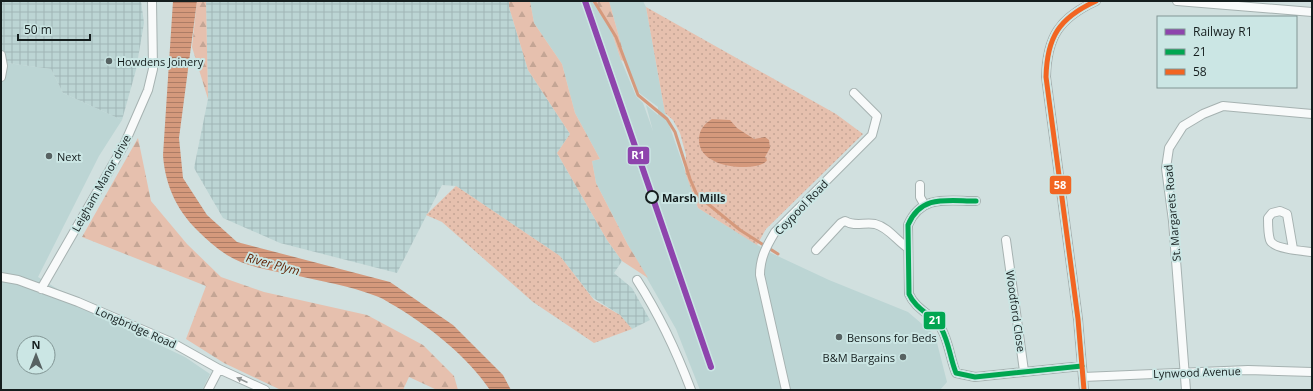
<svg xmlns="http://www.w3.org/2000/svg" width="1313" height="391" viewBox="0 0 1313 391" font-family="'Open Sans',sans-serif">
<defs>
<pattern id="industrial-grid" width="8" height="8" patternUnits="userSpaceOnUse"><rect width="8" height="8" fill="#bcd5d4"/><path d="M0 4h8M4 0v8" fill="none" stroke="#a1b6b6"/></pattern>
<pattern id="grass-dots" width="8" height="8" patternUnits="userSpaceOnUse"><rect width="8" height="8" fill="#e6c0ae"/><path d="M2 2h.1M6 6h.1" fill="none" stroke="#c4a595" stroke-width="1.8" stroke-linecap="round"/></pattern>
<pattern id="forest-firs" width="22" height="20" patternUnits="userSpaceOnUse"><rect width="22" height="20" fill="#e6c0ae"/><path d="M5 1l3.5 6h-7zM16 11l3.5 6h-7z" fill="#c4a595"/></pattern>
<pattern id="water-rules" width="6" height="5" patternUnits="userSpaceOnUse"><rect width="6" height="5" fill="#d5997c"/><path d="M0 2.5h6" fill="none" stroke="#ac7c65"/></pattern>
</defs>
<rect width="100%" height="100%" fill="#d1e0df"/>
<path fill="#bcd5d4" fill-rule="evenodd" d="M530,1H592L611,30L621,60L636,96L643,103L653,131L646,105L658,115V107L638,92L626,62L609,1H643L646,7L665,113L698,208L769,252L829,280L908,312L935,335L947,382L940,390H700L676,329L628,245L596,183L592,161L600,159L575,113L562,64L534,23Z
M8,63L51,69L63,93L122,120L99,156L38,277L111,322L185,357L210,374L202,390H1V77ZM24,343H48V367H24Z"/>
<path fill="url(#industrial-grid)" d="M1,1H141L144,23L136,70L122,120L63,93L51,69L8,63L1,77Z
M206,1H509V7L528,70L570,134L557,153L607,240L622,261L614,273L632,288L650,320L632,329L620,315L592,297L560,256L456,186L442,185L397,273L280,243L223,218L194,168L208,99Z"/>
<path fill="url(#grass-dots)" d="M646,7L836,114L863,134L766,229L757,245L698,208L685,172L686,155L680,133L673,120L665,113Z
M456,186L560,256L594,300L620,315L632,329L594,343L533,302L442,222L426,215Z"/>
<path fill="url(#forest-firs)" d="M197,1H206L208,99L192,47Z
M509,1H530L534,23L562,64L575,113L600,159L592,161L596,183L628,245L648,278L622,261L607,240L557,153L570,134L528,70L509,7Z
M592,1H609L626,62L621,60L611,30Z
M138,138L151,201L187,244L221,277L264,292L367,315L423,345L454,376L458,390H437L409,377L403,390H281L224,363L186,339L206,286L82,237Z"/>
<path fill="url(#water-rules)" d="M173,1H197L179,138L183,178L207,215L237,242L390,282L453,325L503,375L511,390H490C467,356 430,327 395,306C389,303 383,298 376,296C350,286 321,281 294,275C272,271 246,267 227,255C216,248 206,239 197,230C176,209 165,184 163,155Z
M712,119L730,120L737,128L754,139L765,137L769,140L770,148L765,157L767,160C761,172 699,171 699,140C699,130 704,124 712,119Z"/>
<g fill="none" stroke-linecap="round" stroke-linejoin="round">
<path stroke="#d5997c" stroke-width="3" d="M594,1L616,37L638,95L667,119L675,132L690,179L697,195L740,230L778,254"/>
<g stroke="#a6b2b1" stroke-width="10">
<path id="street" d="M1177,1L1312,12
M1,55L3,66L1,77
M920,185V197L924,204
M976,201C948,201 921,194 908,225L909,294C916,310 932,314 941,328C949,342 950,358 956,373L975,377L1082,366
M1006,240L1024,371
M1293,249L1287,214L1280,211L1272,213L1268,218C1268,225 1268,234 1270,240C1273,249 1303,251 1312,252
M816,250L841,223L845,221C855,227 864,222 875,224C888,227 897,241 908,248
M1,277L18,280L78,302L171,342L219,369L265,390
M637,280C660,316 676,350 691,390
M41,289L124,145L148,90L153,69L152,1
M1083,377L1248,370L1312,372
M208,390L219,369
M786,390L760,275C760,258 766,247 775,232L872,135L877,116L854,93
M1084,390L1078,319L1046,77C1047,37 1059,18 1096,1
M1186,390L1173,221L1166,168L1169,148L1183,126L1203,114L1223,106L1312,114"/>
</g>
<use href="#street" stroke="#f8fafa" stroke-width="8"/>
<g stroke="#cbe6e4" stroke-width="8">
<path id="bus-1" d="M976,201C948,201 921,194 908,225L909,294C916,310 932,314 941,328C949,342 950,358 956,373L975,377L1082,366"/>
</g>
<g stroke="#cbe6e4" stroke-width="8">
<path id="bus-2" d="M1084,390L1078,319L1046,77C1047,37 1059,18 1096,1"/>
</g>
<use href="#bus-1" stroke="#00a651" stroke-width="5"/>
<use href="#bus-2" stroke="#f26522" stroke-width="5"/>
<g stroke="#cbe6e4" stroke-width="9">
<path id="rail-1" d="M585,1L711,367"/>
</g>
<use href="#rail-1" stroke="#8e44ad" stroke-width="6"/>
</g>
<defs><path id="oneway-solid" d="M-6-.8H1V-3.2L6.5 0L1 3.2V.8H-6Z"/></defs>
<use fill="#929797" href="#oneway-solid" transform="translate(242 380) rotate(-156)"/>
<g fill="#576262" stroke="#cbe6e4" stroke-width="1.5">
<circle cx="109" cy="61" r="4"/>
<circle cx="49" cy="156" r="4"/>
<circle cx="839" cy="337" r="4"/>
<circle cx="903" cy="357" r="4"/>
</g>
<circle fill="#cbe6e4" stroke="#151e1e" stroke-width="2" cx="652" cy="197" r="6"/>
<g text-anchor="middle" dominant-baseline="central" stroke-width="4" stroke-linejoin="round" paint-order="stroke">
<g font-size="11" fill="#151e1e" stroke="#cbe6e4" text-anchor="start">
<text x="117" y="61">Howdens Joinery</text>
<text x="57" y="156">Next</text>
<text x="847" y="337">Bensons for Beds</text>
<text x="895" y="357" text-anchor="end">B&amp;M Bargains</text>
</g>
<g font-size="11" fill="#151e1e" stroke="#cbe6e4">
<text transform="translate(101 183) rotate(-61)">Leigham Manor drive</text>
<text transform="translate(801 207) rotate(-46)">Coypool Road</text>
<text transform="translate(1172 213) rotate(-95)">St. Margarets Road</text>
<text transform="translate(1016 311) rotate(82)">Woodford Close</text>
<text transform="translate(136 327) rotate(24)">Longbridge Road</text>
<text transform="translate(1197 372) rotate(-2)">Lynwood Avenue</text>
</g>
<g font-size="11" font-weight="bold" fill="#151e1e" stroke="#cbe6e4" text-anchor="start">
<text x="662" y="197">Marsh Mills</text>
</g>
<g font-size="12" font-style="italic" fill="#63270a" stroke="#cbe6e4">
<text transform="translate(273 264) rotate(15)">River Plym</text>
</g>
</g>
<g stroke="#cbe6e4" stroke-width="1.5">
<rect x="627" y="146" width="23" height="19" rx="4" fill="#8e44ad"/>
<rect x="1049" y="175" width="23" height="20" rx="4" fill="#f26522"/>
<rect x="923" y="311" width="23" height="19" rx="4" fill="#00a651"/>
</g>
<g font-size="11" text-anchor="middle" font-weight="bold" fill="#fff">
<text x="638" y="159">R1</text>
<text x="1060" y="189">58</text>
<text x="935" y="324">21</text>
</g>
<rect width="1313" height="391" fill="none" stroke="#151e1e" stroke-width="4"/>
<rect x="1157" y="16" width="140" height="72" fill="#cbe6e4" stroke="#829695"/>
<rect x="1165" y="29" width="20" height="6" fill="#8e44ad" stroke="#829695"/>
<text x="1193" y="36" font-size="12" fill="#151e1e">Railway R1</text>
<rect x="1165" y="49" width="20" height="6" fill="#00a651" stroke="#829695"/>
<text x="1193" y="56" font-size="12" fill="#151e1e">21</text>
<rect x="1165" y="69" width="20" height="6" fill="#f26522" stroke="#829695"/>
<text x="1193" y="76" font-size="12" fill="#151e1e">58</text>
<g transform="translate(36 355)"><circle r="19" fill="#cbe6e4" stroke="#829695"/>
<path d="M0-3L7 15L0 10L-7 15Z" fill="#576262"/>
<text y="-6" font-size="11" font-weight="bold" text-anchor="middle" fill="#151e1e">N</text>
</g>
<path d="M18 34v6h72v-6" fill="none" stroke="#151e1e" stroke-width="2"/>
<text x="24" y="34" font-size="12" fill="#151e1e" stroke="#cbe6e4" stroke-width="3" paint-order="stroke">50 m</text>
</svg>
